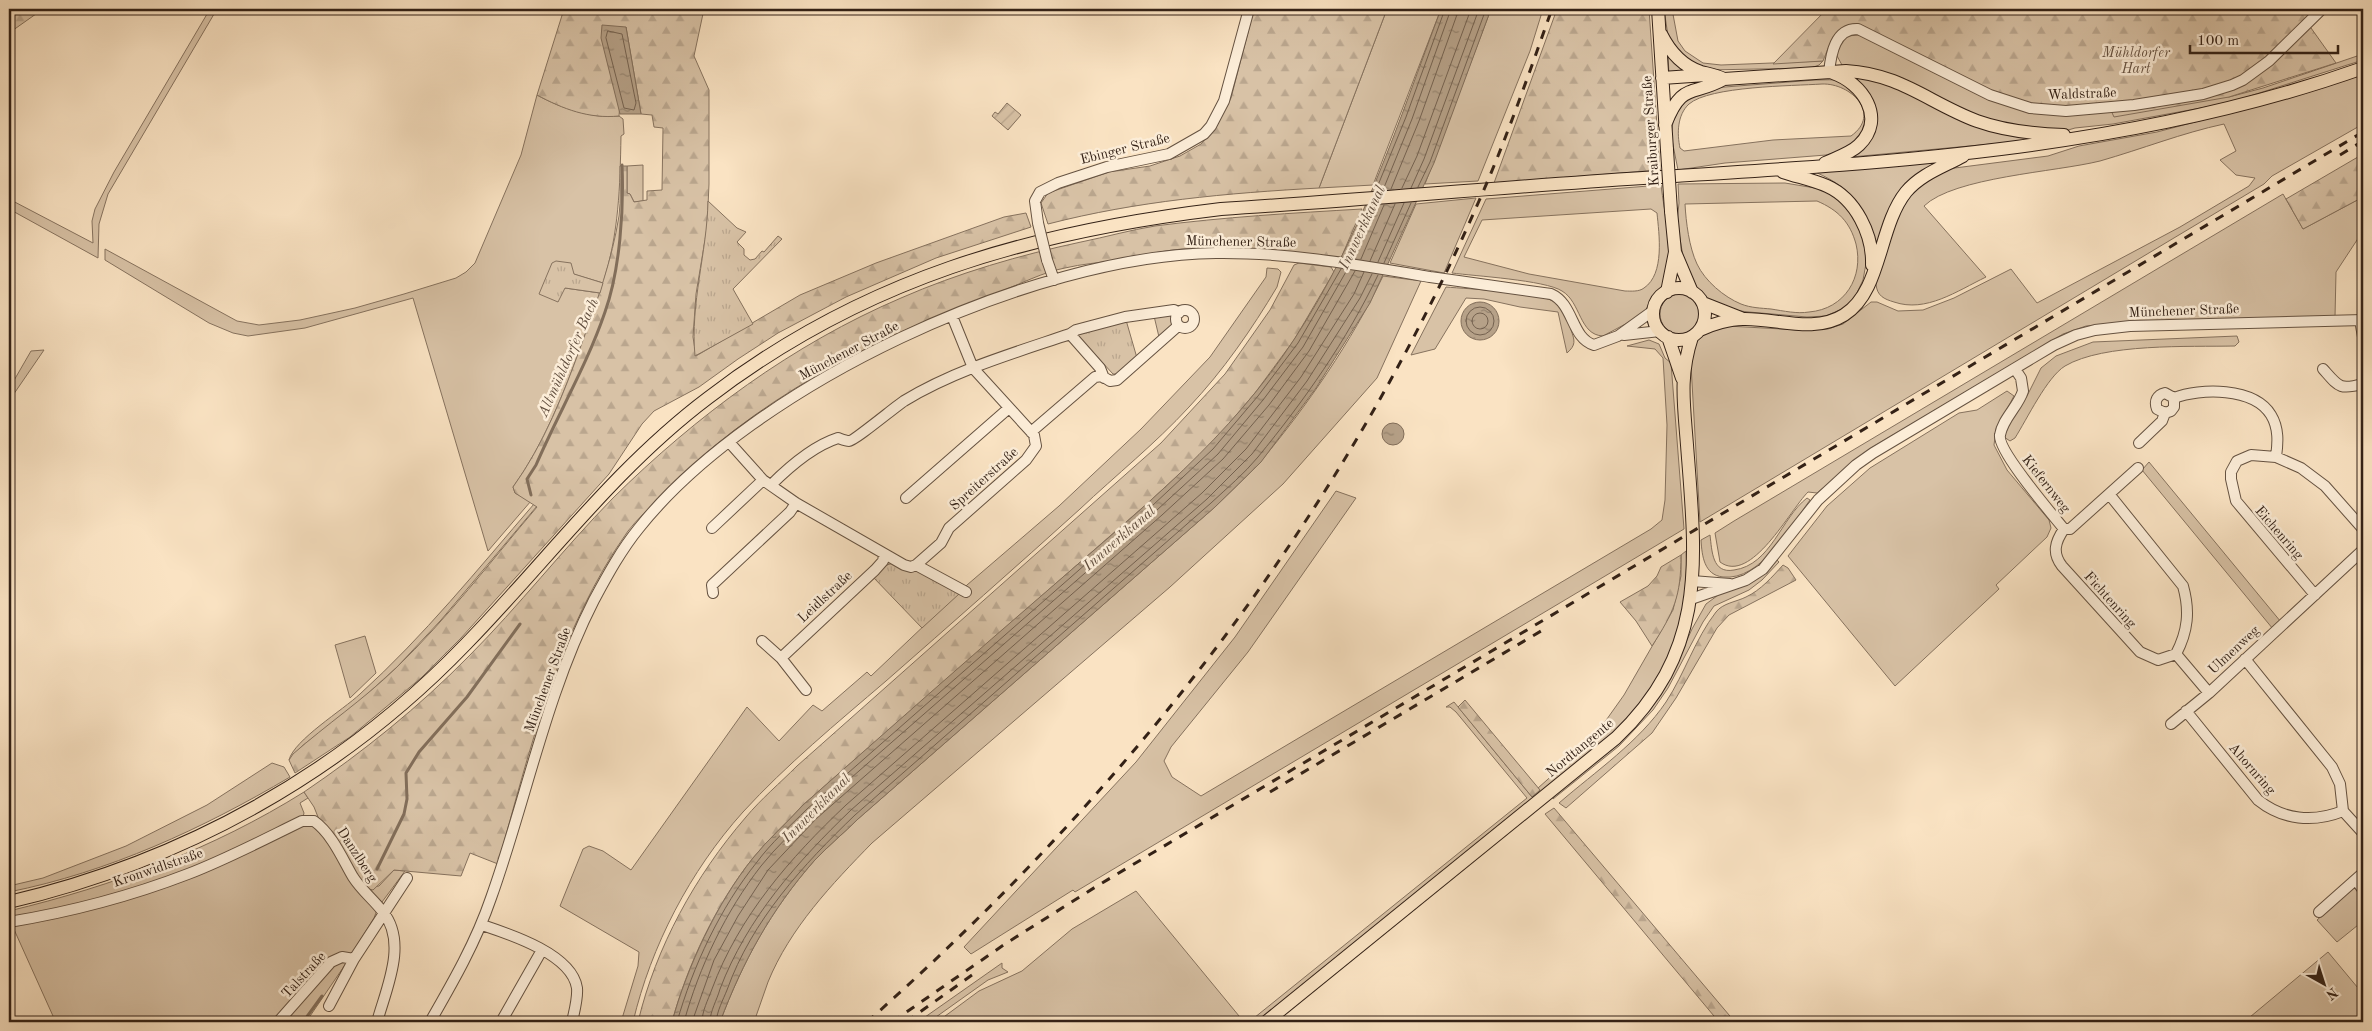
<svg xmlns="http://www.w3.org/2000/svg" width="2372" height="1031" viewBox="0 0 2372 1031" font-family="'Old Standard TT',serif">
<defs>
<pattern id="forest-firs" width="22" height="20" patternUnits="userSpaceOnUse" patternTransform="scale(1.25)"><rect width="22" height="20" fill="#d8c2a6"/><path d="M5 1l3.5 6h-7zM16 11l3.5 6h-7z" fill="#baa68e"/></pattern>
<pattern id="park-tufts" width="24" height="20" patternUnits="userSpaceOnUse" patternTransform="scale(1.25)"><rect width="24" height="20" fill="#d8c2a6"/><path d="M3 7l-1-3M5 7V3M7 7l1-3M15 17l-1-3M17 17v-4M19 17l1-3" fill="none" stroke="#baa68e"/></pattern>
<pattern id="garden-furrows" width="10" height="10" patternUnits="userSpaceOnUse" patternTransform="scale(1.25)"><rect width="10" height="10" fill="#d8c2a6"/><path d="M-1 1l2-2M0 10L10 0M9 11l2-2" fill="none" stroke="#baa68e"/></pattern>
<pattern id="water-ripples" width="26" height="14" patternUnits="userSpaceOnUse" patternTransform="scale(1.25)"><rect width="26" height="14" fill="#b6a188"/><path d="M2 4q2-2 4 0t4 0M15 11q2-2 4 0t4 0" fill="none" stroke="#95836e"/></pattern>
</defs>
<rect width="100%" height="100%" fill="#fae3c3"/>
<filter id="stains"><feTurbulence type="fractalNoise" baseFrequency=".004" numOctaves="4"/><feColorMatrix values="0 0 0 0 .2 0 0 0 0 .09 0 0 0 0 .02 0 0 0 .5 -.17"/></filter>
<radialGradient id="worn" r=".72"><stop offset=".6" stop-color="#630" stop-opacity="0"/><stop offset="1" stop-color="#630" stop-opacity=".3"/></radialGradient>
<path fill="#d8c2a6" stroke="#86725e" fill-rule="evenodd" d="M210,9H217L108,194L99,224L98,258L9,209V199L93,243L92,221L95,209L114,172Z
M1387,9H1441L1373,185L1319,188Z
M1491,9H1543L1530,51L1478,181L1425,184Z
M1664,9H1672L1678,41L1685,51L1703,63L1721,65L1823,61L1819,65L1811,68L1707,70L1685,61L1668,36Z
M1859,35L2229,97L2263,88L2363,54V60L2228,103L2113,124L2075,128L2034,140L1851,157L1874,124L1836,54L1837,46L1847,36Z
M1668,55L1688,72L1669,74Z
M2363,73V124L2272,176L2264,184L1700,522L1691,365L1695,343L1707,332L1727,326L1800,330L1828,329L1843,324L1871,302H1877L1898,311L1923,310L1954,298L2011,269L2037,303L2180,227L2249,186L2255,178L2236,175L2220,160L2236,151L2224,124C2182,133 2142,149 2100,161C2056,172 1954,177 1924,206L1986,277C1957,291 1926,313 1894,302C1884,299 1877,296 1876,284L1887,237L1909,193L1947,169L2048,156L2079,146L2157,132L2309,92Z
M1815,80C1824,80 1835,79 1843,81C1861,88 1874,122 1861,137C1853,146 1838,152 1826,155L1725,163L1678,170L1671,135L1673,122L1683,101L1712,88ZM1822,84C1851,83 1882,114 1851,136L1773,140L1684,151L1680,148C1677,134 1677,115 1689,104C1710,86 1792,86 1822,84Z
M537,95C561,108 592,119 619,116L623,119L624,134L621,136C620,187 619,233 603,283L573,274L565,288L600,293C576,359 554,430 513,487L515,493L531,501L488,551L413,298L305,328L248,336L233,333L209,323L105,260V249L237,321L259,325L300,320L355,308L404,294L456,278L466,272L475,263L521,155Z
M1939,162L1926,169L1875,255C1870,213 1855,189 1815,172Z
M643,165V201L634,202L630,194L627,193V166Z
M1785,183L1821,189L1839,199L1860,225L1867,258L1863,280L1854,299L1842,309L1826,316L1807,317L1749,312L1732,310L1711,302L1696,286L1683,256L1677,222L1679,203L1678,184ZM1817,201C1838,210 1850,222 1856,244C1864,277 1845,309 1809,312C1797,314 1784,311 1771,309C1761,308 1751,308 1741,304C1724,297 1705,281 1697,264C1689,247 1686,222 1685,204Z
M1661,185C1664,210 1674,259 1667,281C1664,288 1656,293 1653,300C1650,305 1650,308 1646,313L1603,336C1579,335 1581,302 1562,291C1545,280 1474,276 1452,273L1486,199ZM1651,209L1657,213C1659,234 1665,274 1644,288C1639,292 1631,291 1625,291L1529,274L1464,257L1482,220Z
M2283,194L2303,229L2363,197V236L2359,237L2336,272L2335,317L2100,325L2086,326L2063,334L1871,448L1817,493L1808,492C1790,510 1751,585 1720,562L1715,533L1734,521Z
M1476,198L1444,273L1390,263L1416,204Z
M1267,268L1278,269L1281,272L1277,287C1252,329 1223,371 1189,407C1155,444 1116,475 1080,509C1016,567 951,624 886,681C837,723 786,765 743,812C690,871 651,946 633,1022H621L638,966L639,952L560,906L583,849L589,846L603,851L631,870L747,707L779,741L813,705L822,711L867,672L871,676L967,585L1059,506L1141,429L1210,357L1266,277Z
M1383,276L1421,281L1377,378L1283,484L1170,587L872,843C832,884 790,928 768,982C763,995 759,1009 754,1022H720C743,961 771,910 814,861C828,846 844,833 858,819L1215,507C1230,492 1247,477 1261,461C1307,406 1352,341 1383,276Z
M1446,287C1468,289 1542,292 1557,303C1564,308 1569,321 1571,330C1575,341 1576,345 1567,353L1558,312L1520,307L1484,299L1466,298L1435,349L1411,355Z
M1660 314a20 20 0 1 1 40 0a20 20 0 1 1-40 0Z
M1171,315L1172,325L1159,337L1154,316Z
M2237,336L2239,342L2235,346C2189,347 2104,343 2065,366C2047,377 2027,419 2015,438L2010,441L2004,437L2012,418L2027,396L2041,368L2056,356L2093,342Z
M1649,340L1659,344L1665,358L1671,363L1684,529L1075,892L1073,890L971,954L964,947L1136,762L1235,637L1336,491L1356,498L1248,652L1171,747L1164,761L1172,777L1201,796L1651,529L1662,520L1665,500L1667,425L1663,358L1655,349L1627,346Z
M44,350L9,401V389L31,351Z
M2007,391L2014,396L1996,429L1994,445L2007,470L2049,520L2051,528L2047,537L1996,585L1999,589L1895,686L1788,556L1827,506L1870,468L1959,413L1977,410Z
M2149,462L2281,622L2273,629L2142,470Z
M1807,498L1810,500C1790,527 1761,581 1723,577C1704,575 1702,556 1701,540L1710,535C1712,551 1712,574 1734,570C1771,565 1781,518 1807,498Z
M534,504L537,506L441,620L397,667L353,707L302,746L289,760C294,740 343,710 360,694C424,636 478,569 534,504Z
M1686,551C1689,600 1677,648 1651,690C1642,703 1630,716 1619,728L1258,1022H1249L1527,798L1456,712L1450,707H1446L1454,702L1532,797L1540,790L1538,788L1592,740L1624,695L1673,610L1681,576V555Z
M1777,560L1779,562L1762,580L1749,590L1714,606L1703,622L1668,688L1653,710L1619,746L1553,799V797L1653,704L1666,686L1692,629L1706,604L1721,593L1766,572Z
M365,636L376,673L350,698L335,645Z
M272,763L284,767L290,777C202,829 109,872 9,892V886L43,878L126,846L207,805Z
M304,792L308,798L300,803L304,813L303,817L213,861L92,903L9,919V911C113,886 213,849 304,792Z
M304,823L317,827L377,910L374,918L351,955L343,954L274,1022H45L53,1016L12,925L96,907Z
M394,870L405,871L382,902L364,888L379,886Z
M2355,887L2363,896V921L2337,942L2317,920Z
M1136,891L1244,1022H937L979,991L1022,971L1072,929Z
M2328,952L2363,994V1022H2244Z
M334,962H347L306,1022H282Z
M1002,963V968L1008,972L988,980L929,1022H918Z"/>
<path fill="url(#forest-firs)" stroke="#86725e" d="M9,9H43L9,33Z
M564,9H704L694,56L709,90V184L707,228L696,294L693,337L696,356L800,295L876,263L1004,217L1026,213L1031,227L936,258L846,297L778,333L738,359L699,387L654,411L642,424L609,474L461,638L421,678L350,737L295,773L289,760L293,754C327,724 363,700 396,668C447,619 491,561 537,507L515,493L513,487C544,444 564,393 582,343C597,301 612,260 619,216C621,200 620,182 620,166H627V193L630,194L634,202L647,200V191L662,190L663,128L654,127L652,115L641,114L626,27L619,116C589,119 563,109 537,95Z
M1254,9H1387L1319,188C1228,193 1137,201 1048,224L1041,203L1048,193L1109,172L1150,166L1180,156L1201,144L1216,127L1231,98Z
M1557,9H1649L1660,170L1494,183Z
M1827,9H2319L2306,21L2336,63L2229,97L2114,117L2108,104L2079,108L2032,104L2001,96L1855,24C1835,26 1830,44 1823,61L1773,64Z
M2363,154V197L2303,229L2286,199Z
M1362,209L1341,258C1295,252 1249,247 1202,248C1173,248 1144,255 1116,260C1099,263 1081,264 1065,268C1043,272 1021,284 999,292C876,337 751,400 660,497C650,508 637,519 628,531C558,630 530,749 498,864L470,853L461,876L394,870L373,890L364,888L320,822L314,807L304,792C363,752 419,707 469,656C519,606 563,549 613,498C696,416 793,344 901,298C958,273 1020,255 1081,242C1106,237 1130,230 1155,226C1224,217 1293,213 1362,209Z
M1299,263L1331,267L1334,272L1294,340L1255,393L1210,446L1150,501L803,805C787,823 768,839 753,858C716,904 687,966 672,1022H638C656,947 695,876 746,817C761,799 780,783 797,766L1161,443L1225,374L1270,310L1294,265Z
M1681,555C1681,596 1674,612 1652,646L1636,621L1620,602L1648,586L1657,576L1661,567Z
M1783,565L1788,568L1796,580L1729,615L1717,628L1676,698L1652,733L1566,808L1559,803C1596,771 1639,742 1666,702C1685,673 1695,639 1716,612C1723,603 1736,602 1746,597C1761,590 1772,577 1783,565Z
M1465,700L1540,790L1532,797L1458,707Z
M1554,808L1735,1022H1719L1545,814Z"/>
<path fill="url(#park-tufts)" stroke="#86725e" d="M708,201L737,228L746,232L737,242L744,249V255L750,260L755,259L762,251L764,252L778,236L782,239L733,289L753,324L695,356C690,303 707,253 708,201Z
M556,261L571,263L574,274L603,283L600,293L565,288L558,302L539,294L552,263Z
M1126,320L1137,358L1118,374H1113L1077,335Z
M893,563L916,569L959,594L922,628L873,577L887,565Z"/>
<path fill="url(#garden-furrows)" stroke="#86725e" d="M1007,103L1021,115L1008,130L992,116L995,112L998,114Z"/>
<path fill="url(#water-ripples)" stroke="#826e5a" d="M1441,9H1491L1434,163L1370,303L1316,388L1261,462L1215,507L858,819C844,833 828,846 814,861C771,910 743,961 720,1022H672C687,967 717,903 753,858C768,839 787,823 803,805C887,731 970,657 1055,584C1141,509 1232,436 1295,338C1361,238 1399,121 1441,9Z
M602,25L626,27L641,114H620L601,38Z
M1461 321a19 19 0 1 1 38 0a19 19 0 1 1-38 0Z
M1382 434a11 11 0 1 1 22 0a11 11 0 1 1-22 0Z"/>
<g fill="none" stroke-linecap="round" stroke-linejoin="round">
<path stroke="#74614f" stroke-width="1" d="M608,31L622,34L636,103L634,110L624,108L606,38Z
M1418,187L1430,162L1486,9
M1402,188L1417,156L1471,9
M1411,188L1424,159L1479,9
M1391,189L1419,121L1459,9
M1376,190L1406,117L1445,9
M1383,190L1412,119L1451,9
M1347,257L1369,206
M1353,258L1376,205
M1361,259L1384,205
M1370,261L1395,204
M1378,262L1404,203
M1384,263L1411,203
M1466 321a14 14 0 1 1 28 0a14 14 0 1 1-28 0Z
M1472 321a8 8 0 1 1 16 0a8 8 0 1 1-16 0Z
M677,1022C693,966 720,908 757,862C771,843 790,826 807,809L1153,505L1213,449L1258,396L1298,343L1341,269
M684,1022C699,967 726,911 761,866C776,847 795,830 811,813L1157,510L1218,454L1263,400L1303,347L1347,270
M692,1022L714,960L738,916L768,870L816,819L1162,515L1223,459L1269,405L1309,351L1355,271
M702,1022C702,1011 708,1000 712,989C739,916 790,858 846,805L1202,493L1246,449L1301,377L1354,294L1364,272
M710,1022C710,1011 717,1000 720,989C747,918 797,862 851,810L1207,499L1252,454L1307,381L1360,298L1372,274
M716,1022C717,1011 723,1000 727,990C752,920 803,865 855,815L1211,503C1227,488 1244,474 1258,457C1304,401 1347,340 1378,275"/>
<path stroke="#826e5a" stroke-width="3" d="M531,495L527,479L536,465C558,414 587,365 605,312C620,270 624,209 622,165
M377,869L404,814L407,799L406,773L419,752L467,697L520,624
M303,1022L322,996"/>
<g stroke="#655241" stroke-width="12">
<path id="minor" d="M1829,72C1831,54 1835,28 1858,29L1990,95L2030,108L2066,111L2134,105L2203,94L2232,85L2243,80L2269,61L2322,9
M1038,223L1035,201L1040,192L1058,183L1107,167L1169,154L1204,134L1211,126L1224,101L1249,9
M1047,260L1054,280
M1176 319a9 9 0 1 1 18 0a9 9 0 1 1-18 0Z
M2360,320L2363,337
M1070,334L1076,330L1125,317L1174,310L1179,313
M1624,335L1660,331
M2015,369L2021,378L2023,391C2018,407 2003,418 2000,435C1997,450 2052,514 2064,529H2070L2138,468
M2323,369C2339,387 2339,390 2363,384
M2174,398C2200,388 2254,387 2271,415C2279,428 2278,443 2276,457
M1031,432L1095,377L1102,376L1110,381L1117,380L1178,326
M729,442L763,480L796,503L904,565L911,567L916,565L966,592
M2139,443L2162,421L2165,413L2171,411L2174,407V398L2165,393C2157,395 2154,401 2157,409L2165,413
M771,485C789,467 813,446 838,438C841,439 846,441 849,441C854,441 895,407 904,401C955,370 1014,353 1070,334L1100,368L1104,378
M2109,494L2183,586C2190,611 2188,631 2176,654L2209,693
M906,498L1009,408
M712,528L763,480
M2064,529C2055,542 2052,553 2062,566L2140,652L2158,660L2176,654
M916,565L941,543L949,528L1026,460L1036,446L1034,435L973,368L952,316
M1692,581L1730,584
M713,593L712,585L790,512L796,503
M2315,595L2236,501L2231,479V472L2237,461L2251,455L2276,457L2301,468L2325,486L2363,529
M1691,599L1746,580L1763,569L1818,500L1856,465L1873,453L2054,345L2076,335L2095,330L2130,326L2363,320
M762,641L781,658L806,690
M781,658L875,570L883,561L884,555
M2245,659L2332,767L2340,784L2343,811L2363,833
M2186,711L2258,800C2283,820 2313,823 2343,811
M2171,724L2209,693L2363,550
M2356,880L2363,890
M2319,912L2363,873
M9,922C70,912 131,896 188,874C227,859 265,839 302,821H314C332,834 342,858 353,877C362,891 373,899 383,912C408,943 386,989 377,1022
M482,925C509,934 572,954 577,988C578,999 574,1012 572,1022
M329,1006L354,959
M278,1022L331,962L342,957L354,959L407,878
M430,1022C453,982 476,942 491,898C526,800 546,694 594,600C607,576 621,550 639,528C753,385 1032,255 1216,253C1287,252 1359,265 1430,277C1470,283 1511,288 1551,294C1574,304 1571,338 1594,345L1618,336L1654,310
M501,1022L542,950"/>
</g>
<g stroke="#332116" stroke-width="14">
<path id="major" d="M1658,9L1667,150
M1661,34C1669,50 1682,66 1701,72C1709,74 1716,75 1724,79
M1662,78L1706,75
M1665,125C1682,81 1692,97 1724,79L1846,71C1901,74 1929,103 1977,121C2005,131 2034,134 2064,135
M1825,163C1836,158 1851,153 1859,145C1887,118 1862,83 1833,73
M1783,172C1798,177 1813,180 1827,186C1856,199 1873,235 1872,265
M1675,252L1692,292
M1653 314a26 26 0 1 1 52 0a26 26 0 1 1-52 0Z
M1667,292L1675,252L1671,211
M1703,303L1741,318
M1700,330C1712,324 1730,319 1743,319C1776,318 1814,334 1844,315C1882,291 1878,227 1906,192C1921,174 1943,167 1963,156
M1668,337L1682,378
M9,902C184,861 341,774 466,644C546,562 615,468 708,398C863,279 1029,232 1221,209C1362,200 1502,187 1643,178C1886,163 2132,150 2363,68
M1266,1022L1616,738C1708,650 1696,562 1687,445C1684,405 1679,376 1692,337"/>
</g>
<use href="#minor" stroke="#fcedd8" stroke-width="10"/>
<use href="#major" stroke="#fae3c3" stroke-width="12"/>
<path stroke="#332116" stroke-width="3" stroke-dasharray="9 9" stroke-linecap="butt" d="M2340,155L2363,141
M1270,792L1541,631
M867,1022C1128,791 1339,521 1479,201C1507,138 1529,73 1552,9
M892,1022L1005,944L1097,886L2363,132
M906,1022L972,975"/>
<g stroke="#655241" stroke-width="12" stroke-linecap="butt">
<path id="minor-bridge" d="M1038,223L1047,260"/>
</g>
<g stroke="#332116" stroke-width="14" stroke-linecap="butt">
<path id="major-bridge" d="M1667,150L1671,211"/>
</g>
<use href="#minor-bridge" stroke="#fcedd8" stroke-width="10"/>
<use href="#major-bridge" stroke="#fae3c3" stroke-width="12"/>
</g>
<g text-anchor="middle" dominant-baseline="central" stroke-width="5" stroke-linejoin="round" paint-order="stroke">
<g font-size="14" font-style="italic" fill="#655141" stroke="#fcedd8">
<text x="2136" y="53">Mühldorfer<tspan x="2136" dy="16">Hart</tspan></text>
</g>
<g font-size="14" fill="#332116" stroke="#fcedd8">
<text transform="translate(2082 94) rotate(-2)">Waldstraße</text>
<text transform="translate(1651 131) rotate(-94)">Kraiburger Straße</text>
<text transform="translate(1125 149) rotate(-14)">Ebinger Straße</text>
<text transform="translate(1241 242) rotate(1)">Münchener Straße</text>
<text transform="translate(2184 311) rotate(-2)">Münchener Straße</text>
<text transform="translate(849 351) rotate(-28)">Münchener Straße</text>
<text transform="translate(984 479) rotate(-42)">Spreiterstraße</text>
<text transform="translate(2046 484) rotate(52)">Kiefernweg</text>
<text transform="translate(2279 533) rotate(49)">Eichenring</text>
<text transform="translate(825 597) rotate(-43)">Leidlstraße</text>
<text transform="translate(2110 600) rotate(48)">Fichtenring</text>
<text transform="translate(2234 650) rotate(-43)">Ulmenweg</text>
<text transform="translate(548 680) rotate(-70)">Münchener Straße</text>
<text transform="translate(1580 748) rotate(-40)">Nordtangente</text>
<text transform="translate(2252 769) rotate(49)">Ahornring</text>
<text transform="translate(357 855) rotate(57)">Danzlberg</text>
<text transform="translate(158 868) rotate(-19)">Kronwidlstraße</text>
<text transform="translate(304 975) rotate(-47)">Talstraße</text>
</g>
<g font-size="15" font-style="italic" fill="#614e3e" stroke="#fcedd8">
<text transform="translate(1363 228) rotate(-65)">Innwerkkanal</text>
<text transform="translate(569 358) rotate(-66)">Altmühldorfer Bach</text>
<text transform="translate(1120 539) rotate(-41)">Innwerkkanal</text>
<text transform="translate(817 809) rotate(-45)">Innwerkkanal</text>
</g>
</g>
<rect width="2372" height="1031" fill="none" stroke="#fae3c3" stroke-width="30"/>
<rect x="10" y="10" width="2352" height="1011" fill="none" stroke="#332116" stroke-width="2.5"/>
<rect x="15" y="15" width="2342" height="1001" fill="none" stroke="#332116"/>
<g transform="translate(2324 984) rotate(141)" stroke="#fcedd8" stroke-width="4" paint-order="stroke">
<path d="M0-4L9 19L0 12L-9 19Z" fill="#332116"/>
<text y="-8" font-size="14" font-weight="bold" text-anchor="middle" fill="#332116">N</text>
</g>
<path d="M2190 45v8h148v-8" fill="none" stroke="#332116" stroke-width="2.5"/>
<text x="2197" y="45" font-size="15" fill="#332116" stroke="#fcedd8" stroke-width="4" paint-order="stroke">100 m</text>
<rect width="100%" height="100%" filter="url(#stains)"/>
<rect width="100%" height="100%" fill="url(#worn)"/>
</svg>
